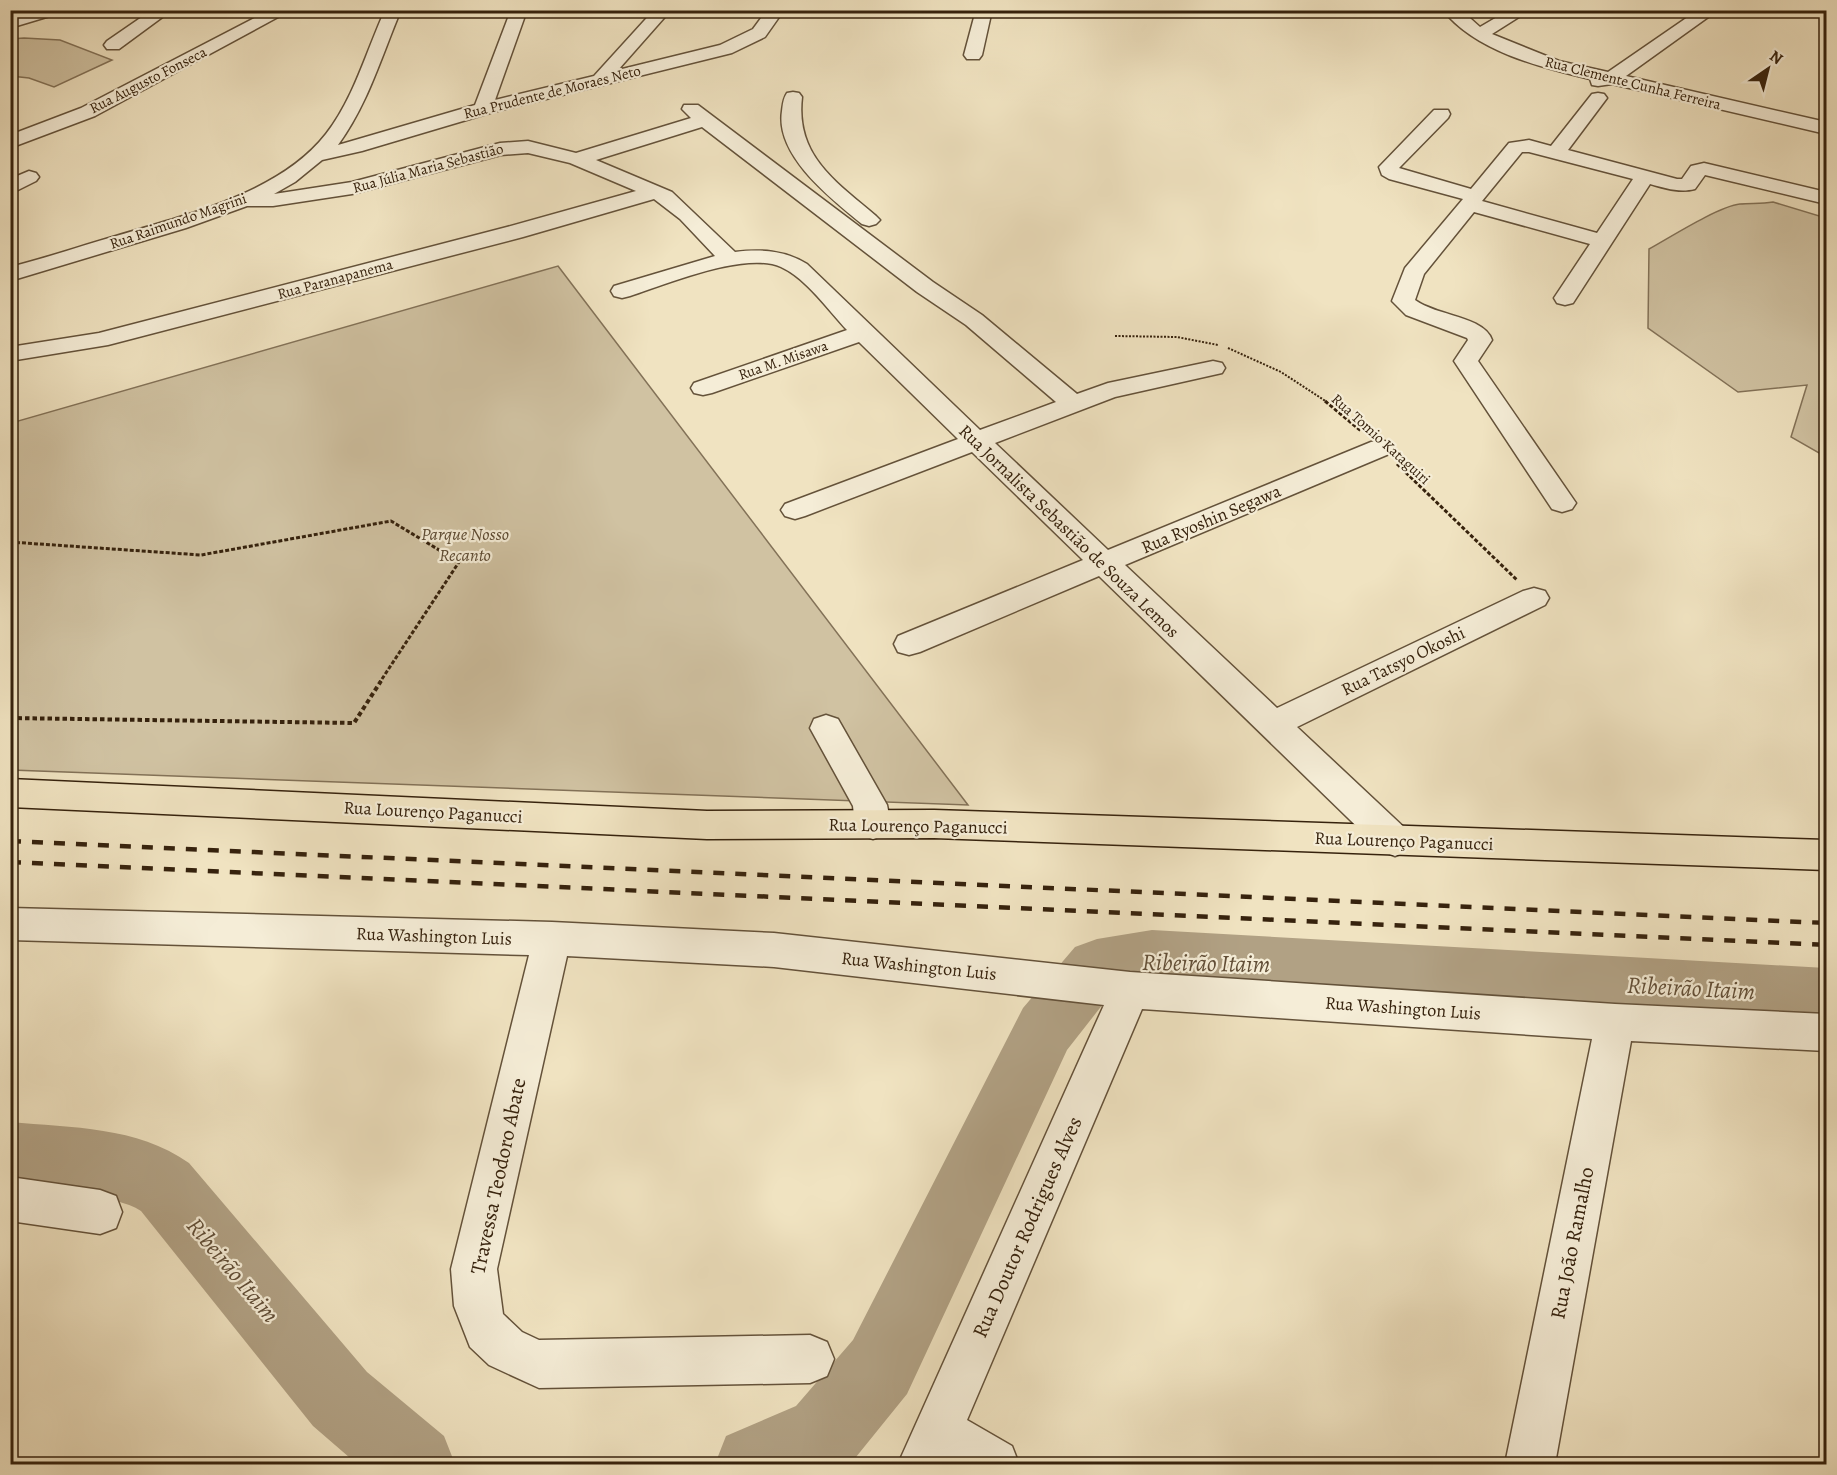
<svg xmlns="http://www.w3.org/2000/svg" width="1837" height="1475" viewBox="0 0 1837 1475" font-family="Alegreya,serif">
<rect width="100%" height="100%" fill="#f0e3c1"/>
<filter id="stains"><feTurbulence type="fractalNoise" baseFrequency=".00333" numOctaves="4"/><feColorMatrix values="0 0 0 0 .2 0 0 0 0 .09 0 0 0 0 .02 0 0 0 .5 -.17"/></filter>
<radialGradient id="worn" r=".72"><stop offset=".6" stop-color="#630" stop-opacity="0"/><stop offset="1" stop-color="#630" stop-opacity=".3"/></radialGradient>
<path fill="#d0c2a2" stroke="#837258" stroke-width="1.5" d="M24,38L60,40L112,60L54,87L29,78L11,76V39Z
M1773,202L1826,218V457L1791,437L1807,385L1738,392L1648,328L1649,249C1669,238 1719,206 1740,204C1752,203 1761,204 1773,202Z
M558,266L968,805L11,770L10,441L18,421Z"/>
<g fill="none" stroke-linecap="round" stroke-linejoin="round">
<path fill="#b1a184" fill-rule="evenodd" d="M1152,930L1826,968V1024L1152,984L1114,990L1067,1050L907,1394L852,1462L845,1464H715L726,1436L796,1406L853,1340L1023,1008L1075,947L1097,939Z
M10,1122C73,1128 136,1126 189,1163L367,1372L444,1436L455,1464H357L313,1426L141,1211C115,1193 44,1193 10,1190Z"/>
<g stroke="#64523a" stroke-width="3">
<path id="minor" d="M35,10H62L60,13L10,28V18Z
M152,10H172L119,49H107L104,45L107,41Z
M270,10H291L95,116L10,148V135L81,108Z
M385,10H401C381,57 368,104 338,145L475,105L511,10H527L495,100L594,76L654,10H671L618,70L720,45L753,29L767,10H784L765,37L732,53L490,113L362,151L322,160L295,182L274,194L352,182L500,143L528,141L576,153L691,118L682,109L684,105H698L933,282L982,315L1077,394L1108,383L1213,361L1222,363L1225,368L1222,373L1115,397L995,443L1108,550L1371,442L1380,440L1389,442L1393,448L1389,454L1125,565L1277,708L1523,591L1534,588L1545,591L1549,598L1545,605L1297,727L1408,831L1413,841L1408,851L1395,856L1382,851L1099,576L920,652L909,655L898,652L894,644L898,636L1083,560L972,452L805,516L795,519L785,516L781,510L785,504L958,439L859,342L712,393L703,395L694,393L691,388L694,383L847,330C828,310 807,279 781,267C745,251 667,284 630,296L622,298L614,296L611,291L614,286L715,256L680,219L654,199L523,237L108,345L10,361V347L99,333L507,227L636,191L570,163L528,153L501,155L352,194L273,206H247L186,228L10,281V267C46,258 81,246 116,236C185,215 279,194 326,134C354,98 366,52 385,10ZM702,127L917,292L966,325L1056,402L980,430L807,264C784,250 761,249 735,252L672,192L596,160Z
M976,10H992L982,55L979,59H967L964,55Z
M1443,10H1461L1480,27L1509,10H1530L1492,34L1559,61L1608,72L1698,10H1718L1626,76L1826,122V134L1612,84L1598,86L1592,85L1590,79C1542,68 1475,51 1443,10Z
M793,92L799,93L802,97C795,156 836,182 876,216L880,220L876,224L869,226L862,224C832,199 775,156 782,111C783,104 783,99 787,93Z
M1598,93L1604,94L1607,98L1568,150L1677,179H1682L1691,166L1704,163L1826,192V204L1705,175L1695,189C1679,193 1665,188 1650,184L1573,303L1565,305L1557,303L1554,298L1590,244L1474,212L1424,274L1415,300C1436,316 1484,316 1492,340L1478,361L1576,503L1572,509L1562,512L1552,509L1454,361L1468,340L1467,338L1406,315L1392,301L1405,268L1463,199L1389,179L1382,175L1379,167L1434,110H1448L1450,114L1448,118L1399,168L1471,189L1509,143L1529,140L1551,146L1592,94ZM1522,152H1529L1633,179L1597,233L1482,201Z
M29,171L36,173L39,177L36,181L10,194V179Z
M826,715L838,719L887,805L891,825L885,835L873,839L861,835L855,825L853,806L810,728L814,719Z
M10,908L552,922L774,933L1130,972L1615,1004L1826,1014V1051L1631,1041L1555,1464H1505L1592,1039L1142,1009L967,1420L1012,1446L1019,1464H898L1104,1005L774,967L567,956L497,1269L503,1314L522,1332L539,1340L810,1335L827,1342L834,1359L827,1376L810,1383L539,1388L489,1365L470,1347L454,1306L451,1269L529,955L10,940Z
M10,1177L100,1190L116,1196L122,1212L116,1228L100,1234L10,1221Z"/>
</g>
<g stroke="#36220d" stroke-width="3">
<path id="major" d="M10,779L707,811L934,810L1826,840V870L934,838L707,839L10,807Z"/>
</g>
<path stroke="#36220d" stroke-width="2" stroke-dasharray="2 1.5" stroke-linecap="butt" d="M1115,336L1177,337L1218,345
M1228,348L1281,372L1327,402"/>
<path stroke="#36220d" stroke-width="3" stroke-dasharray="4 2" stroke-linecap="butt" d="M1325,401L1361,431
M1397,464L1517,580
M10,542L201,555L391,521L459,562L380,682"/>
<path stroke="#36220d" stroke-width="4" stroke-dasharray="4.5 3" stroke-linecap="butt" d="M10,718L354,723L381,681"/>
<use href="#minor" fill="#f5edd7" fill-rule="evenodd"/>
<use href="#major" fill="#f0e3c1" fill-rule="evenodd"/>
<path stroke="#36220d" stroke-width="4.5" stroke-dasharray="11 11" stroke-linecap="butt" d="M10,841L1826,923
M10,862L1826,945"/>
</g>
<g text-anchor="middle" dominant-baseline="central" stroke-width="4.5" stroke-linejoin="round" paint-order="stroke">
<g font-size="15" fill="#36220d" stroke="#f5edd7">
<text transform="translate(148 80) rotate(-27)">Rua Augusto Fonseca</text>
<text transform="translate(1633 83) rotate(14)">Rua Clemente Cunha Ferreira</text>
<text transform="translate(552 92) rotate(-14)">Rua Prudente de Moraes Neto</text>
<text transform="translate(428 168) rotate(-15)">Rua Júlia Maria Sebastião</text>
<text transform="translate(178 221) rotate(-19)">Rua Raimundo Magrini</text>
<text transform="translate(335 279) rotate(-15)">Rua Paranapanema</text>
<text transform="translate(783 360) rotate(-19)">Rua M. Misawa</text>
<text transform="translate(1381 439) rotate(42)">Rua Tomio Kataguiri</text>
</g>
<g font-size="18" fill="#36220d" stroke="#f5edd7">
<text transform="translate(1211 519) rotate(-23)">Rua Ryoshin Segawa</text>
<text transform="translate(1069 531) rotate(44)">Rua Jornalista Sebastião de Souza Lemos</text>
<text transform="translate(1403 661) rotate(-26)">Rua Tatsyo Okoshi</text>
<text transform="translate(433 812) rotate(3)">Rua Lourenço Paganucci</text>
<text transform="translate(918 826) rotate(1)">Rua Lourenço Paganucci</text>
<text transform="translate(1404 841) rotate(2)">Rua Lourenço Paganucci</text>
<text transform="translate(434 936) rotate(2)">Rua Washington Luis</text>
<text transform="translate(919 966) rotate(6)">Rua Washington Luis</text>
<text transform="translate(1403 1008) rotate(4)">Rua Washington Luis</text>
</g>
<g font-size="18" font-style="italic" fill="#5c4a32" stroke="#f5edd7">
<text x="465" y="534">Parque Nosso<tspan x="465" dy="21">Recanto</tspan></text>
</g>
<g font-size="21" fill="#36220d" stroke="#f5edd7">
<text transform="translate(498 1176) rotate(-78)">Travessa Teodoro Abate</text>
<text transform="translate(1027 1227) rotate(-66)">Rua Doutor Rodrigues Alves</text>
<text transform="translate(1572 1243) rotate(-79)">Rua João Ramalho</text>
</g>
<g font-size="24" font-style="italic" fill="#614e37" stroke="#f5edd7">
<text transform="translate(1206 963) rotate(1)">Ribeirão Itaim</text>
<text transform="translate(1691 988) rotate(3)">Ribeirão Itaim</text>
<text transform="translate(233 1270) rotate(50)">Ribeirão Itaim</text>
</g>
</g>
<rect width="1837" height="1475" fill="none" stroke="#f0e3c1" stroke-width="36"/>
<rect x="12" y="12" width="1813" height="1451" fill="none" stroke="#36220d" stroke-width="3"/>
<rect x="18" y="18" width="1801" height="1439" fill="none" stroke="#36220d" stroke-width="1.5"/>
<g transform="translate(1768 69) rotate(35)" stroke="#f5edd7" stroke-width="4.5" paint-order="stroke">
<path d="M0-4.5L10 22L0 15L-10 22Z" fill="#36220d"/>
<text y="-9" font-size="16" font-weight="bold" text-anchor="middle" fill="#36220d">N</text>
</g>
<rect width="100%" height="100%" filter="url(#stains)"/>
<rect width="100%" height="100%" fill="url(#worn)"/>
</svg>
